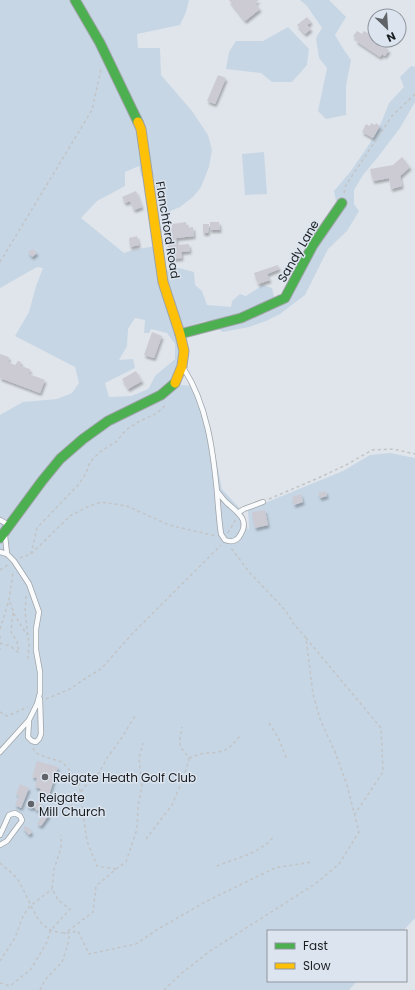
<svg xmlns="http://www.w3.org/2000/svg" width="415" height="990" viewBox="0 0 415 990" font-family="Poppins,sans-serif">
<defs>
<filter id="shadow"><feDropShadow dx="1.5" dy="3" stdDeviation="1" flood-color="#0004"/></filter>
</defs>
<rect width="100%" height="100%" fill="#e0e5eb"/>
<path fill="#c6d6e5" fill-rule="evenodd" d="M0,0H189L186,12L180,25L137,34L138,48H160L161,75L192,111L208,135L212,150L209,167L201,187L193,197L180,207L168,212L160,209L154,177L141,176L139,166L125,172V186L97,201L81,218L124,253L133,250L155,246L161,271L179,268L194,272L195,285L202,291L207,305L231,307L232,301L240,294L246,296L263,285L272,288L276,305L345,204L336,201L334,191L351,171L370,143L381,123L389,103L404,87L400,77L411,66L415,67V102L400,128L378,157L363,175L354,190V204L359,211L347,231L328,249L305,295L280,314L266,321L249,327L223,332L205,321L186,327L180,360L178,388L181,385L196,386L206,410L222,489L243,512L248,530L249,528L248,510L343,471L370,455L390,453L415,458V918L403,931H268V981H357L349,990H0V415L23,402L57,399L72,393L79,383L75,367L15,336L29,312L36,286L43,268L37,267L0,288ZM135,318L145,320L144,333H149L151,329L167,333L175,344V359L155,376L149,388L146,390L131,396L109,397L105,383L135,368L133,359L119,360L127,346L128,329Z
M300,0H329L346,17L335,35L344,50L351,60L346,86V115L326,119L318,111L327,68L319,58L316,38L322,28L307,6Z
M288,27L309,49L307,65L292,82H272L261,73L226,69L229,52L236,41H263Z
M264,152L267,194L245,195L242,154Z"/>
<path fill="#cccbd4" filter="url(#shadow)" d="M229,0H259L255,3L260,9L245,21Z
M307,17L311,22L307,25L311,29L305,34L297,25Z
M357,31L362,34L364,31L370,34L372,32L375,35V40H380L386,44L384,47L389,50L385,56L382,54L380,57L356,41L357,39L353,36Z
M218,75L226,78L215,104L207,101Z
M371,123L375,125L376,123L380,126L373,138L362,132L366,124L370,126Z
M402,157L410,167L400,176L402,186L391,189L389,178L373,181L370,169L393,165Z
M136,191L142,207L134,210L130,201L125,203L122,197Z
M186,222L187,228L193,227L194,236L176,238L177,245L189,244L190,251L181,252L182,258L169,259L166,229L172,228V224Z
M210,222H219L220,230H210Z
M203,224H209L208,233H203Z
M137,236L139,245L130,247L129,238Z
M33,249L37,253L32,257L28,252Z
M278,265L279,269L267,274L270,280L258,284L254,273Z
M152,332L162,336L154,358L144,355Z
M0,354L9,357L8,362L15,365L18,361L21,362V366L30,369L29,374L45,380L40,393L0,378Z
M136,371L142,381L128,389L122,379Z
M326,491L327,496L320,498L318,493Z
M301,494L303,502L294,505L292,497Z
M265,510L268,525L255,528L252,512Z
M37,761L58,767L49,795L39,792L41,789L35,787L37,778L32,777Z
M20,784L29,788L21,808L15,805L19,796L16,794Z
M29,800H33L35,803L38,801L43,806L37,811L34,807L32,808L28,807L27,803Z
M45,811L49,815L41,826L37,824Z
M26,826L32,832L29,835L23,828Z"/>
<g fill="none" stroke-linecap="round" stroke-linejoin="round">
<g stroke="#9fa3a7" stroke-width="6">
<path id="lane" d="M184,369C207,405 213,450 217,492C218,506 219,520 221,534L225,540C230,542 235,542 239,537C251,520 238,513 227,503C223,499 220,495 217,491
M239,512L244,509L263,502
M0,520L9,525
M0,552L7,554
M29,720L28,737L32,741L36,742L39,739L41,734L40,699
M0,752L29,720L37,704L40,693V672L36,650V629L39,612L29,584L14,561L7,554L5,536
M0,835L9,815L15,813L20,816L22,820L21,822L7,841L0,845"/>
</g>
<g stroke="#9fa3a7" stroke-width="11">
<path id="fast" d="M75,0L100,43L138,122
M180,334L241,318L285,298L313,245L342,203
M0,538L42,481L60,459L83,439L108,421L161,395L175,383"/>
</g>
<g stroke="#9fa3a7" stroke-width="11">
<path id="slow" d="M138,122L141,129L163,282L180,334L184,351L182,366L175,383"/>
</g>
<path stroke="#c2c4c6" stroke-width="1.5" stroke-dasharray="3 3" stroke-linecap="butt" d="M344,193L346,185L392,116L415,94
M0,262L92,110L101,69
M269,499L316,479L346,465L372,450L393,449L415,454
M228,533L236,519
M31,554L37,528L79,484L86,473L90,462L101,451L116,442L126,430L138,422L157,413L166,405
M20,558L31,554L70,516L87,507L101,502L127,506L169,525L216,536
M0,570L8,565
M26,596L25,611L29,645L28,659
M10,602L14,614L27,635
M13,613L11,632L17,641L19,653
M0,629L9,600L13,572
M0,636V650
M306,638L381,728L383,772L355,814
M0,643L10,646L19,653
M46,699L70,689L89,676L101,669L134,632L221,545
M0,712L7,716L28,707
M269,723L278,737L287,760
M33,748L36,753L43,756L62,762L68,768L79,784L87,841L97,866L116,869L96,886L93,912L64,934
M189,758C195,756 201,753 208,753C226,752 228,750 240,736
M67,811L89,781L99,773L107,758L121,739L135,716
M146,839L172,805L183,779L189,760L188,756C176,744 180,743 182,727
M0,863C6,869 14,874 18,880C35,907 36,941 78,931L89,954L136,944L158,929L207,901L275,868L311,862
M217,866C236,858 262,853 274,836
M116,869L126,862L137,829L138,806L142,787L139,758L143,743
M0,961L15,938L23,916L30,906L52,889
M0,983L10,986L30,970L34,964L47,942L50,931L70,909L58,900L52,889L54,869L61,848V835
M40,990L45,980L62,962L67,947L70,933
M164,990L182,973L210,951L315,884L339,864L359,832L347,785L335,752L320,719L313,694L306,638L293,623L286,611L250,573L231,548"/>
<use href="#lane" stroke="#fafbfc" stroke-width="4.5"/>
<use href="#fast" stroke="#4caf50" stroke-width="9"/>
<use href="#slow" stroke="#ffc107" stroke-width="9"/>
</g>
<g fill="#606468" stroke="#dce5ef" stroke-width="1.5">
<circle cx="45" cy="777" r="4"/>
<circle cx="31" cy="804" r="4"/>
</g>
<g text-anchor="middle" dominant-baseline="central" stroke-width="3" stroke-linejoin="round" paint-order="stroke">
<g font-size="12" fill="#1b1e21" stroke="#dce5ef">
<text transform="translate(168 230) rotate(81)">Flanchford Road</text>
<text transform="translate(298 251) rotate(-60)">Sandy Lane</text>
</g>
<g font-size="12" fill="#1b1e21" stroke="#dce5ef" text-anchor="start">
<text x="53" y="777">Reigate Heath Golf Club</text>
<text x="39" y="797">Reigate<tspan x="39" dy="14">Mill Church</tspan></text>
</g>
</g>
<rect x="267" y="930" width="140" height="52" fill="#dce5ef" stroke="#8f959d"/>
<rect x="275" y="943" width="20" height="6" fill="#4caf50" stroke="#8f959d"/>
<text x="303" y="950" font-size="12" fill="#1b1e21">Fast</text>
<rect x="275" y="963" width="20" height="6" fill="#ffc107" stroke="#8f959d"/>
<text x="303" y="970" font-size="12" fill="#1b1e21">Slow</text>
<g transform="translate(387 28) rotate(155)"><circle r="19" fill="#dce5ef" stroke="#8f959d"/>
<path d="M0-3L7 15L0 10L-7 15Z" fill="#606468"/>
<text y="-6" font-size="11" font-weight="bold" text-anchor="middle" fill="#1b1e21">N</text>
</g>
</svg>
